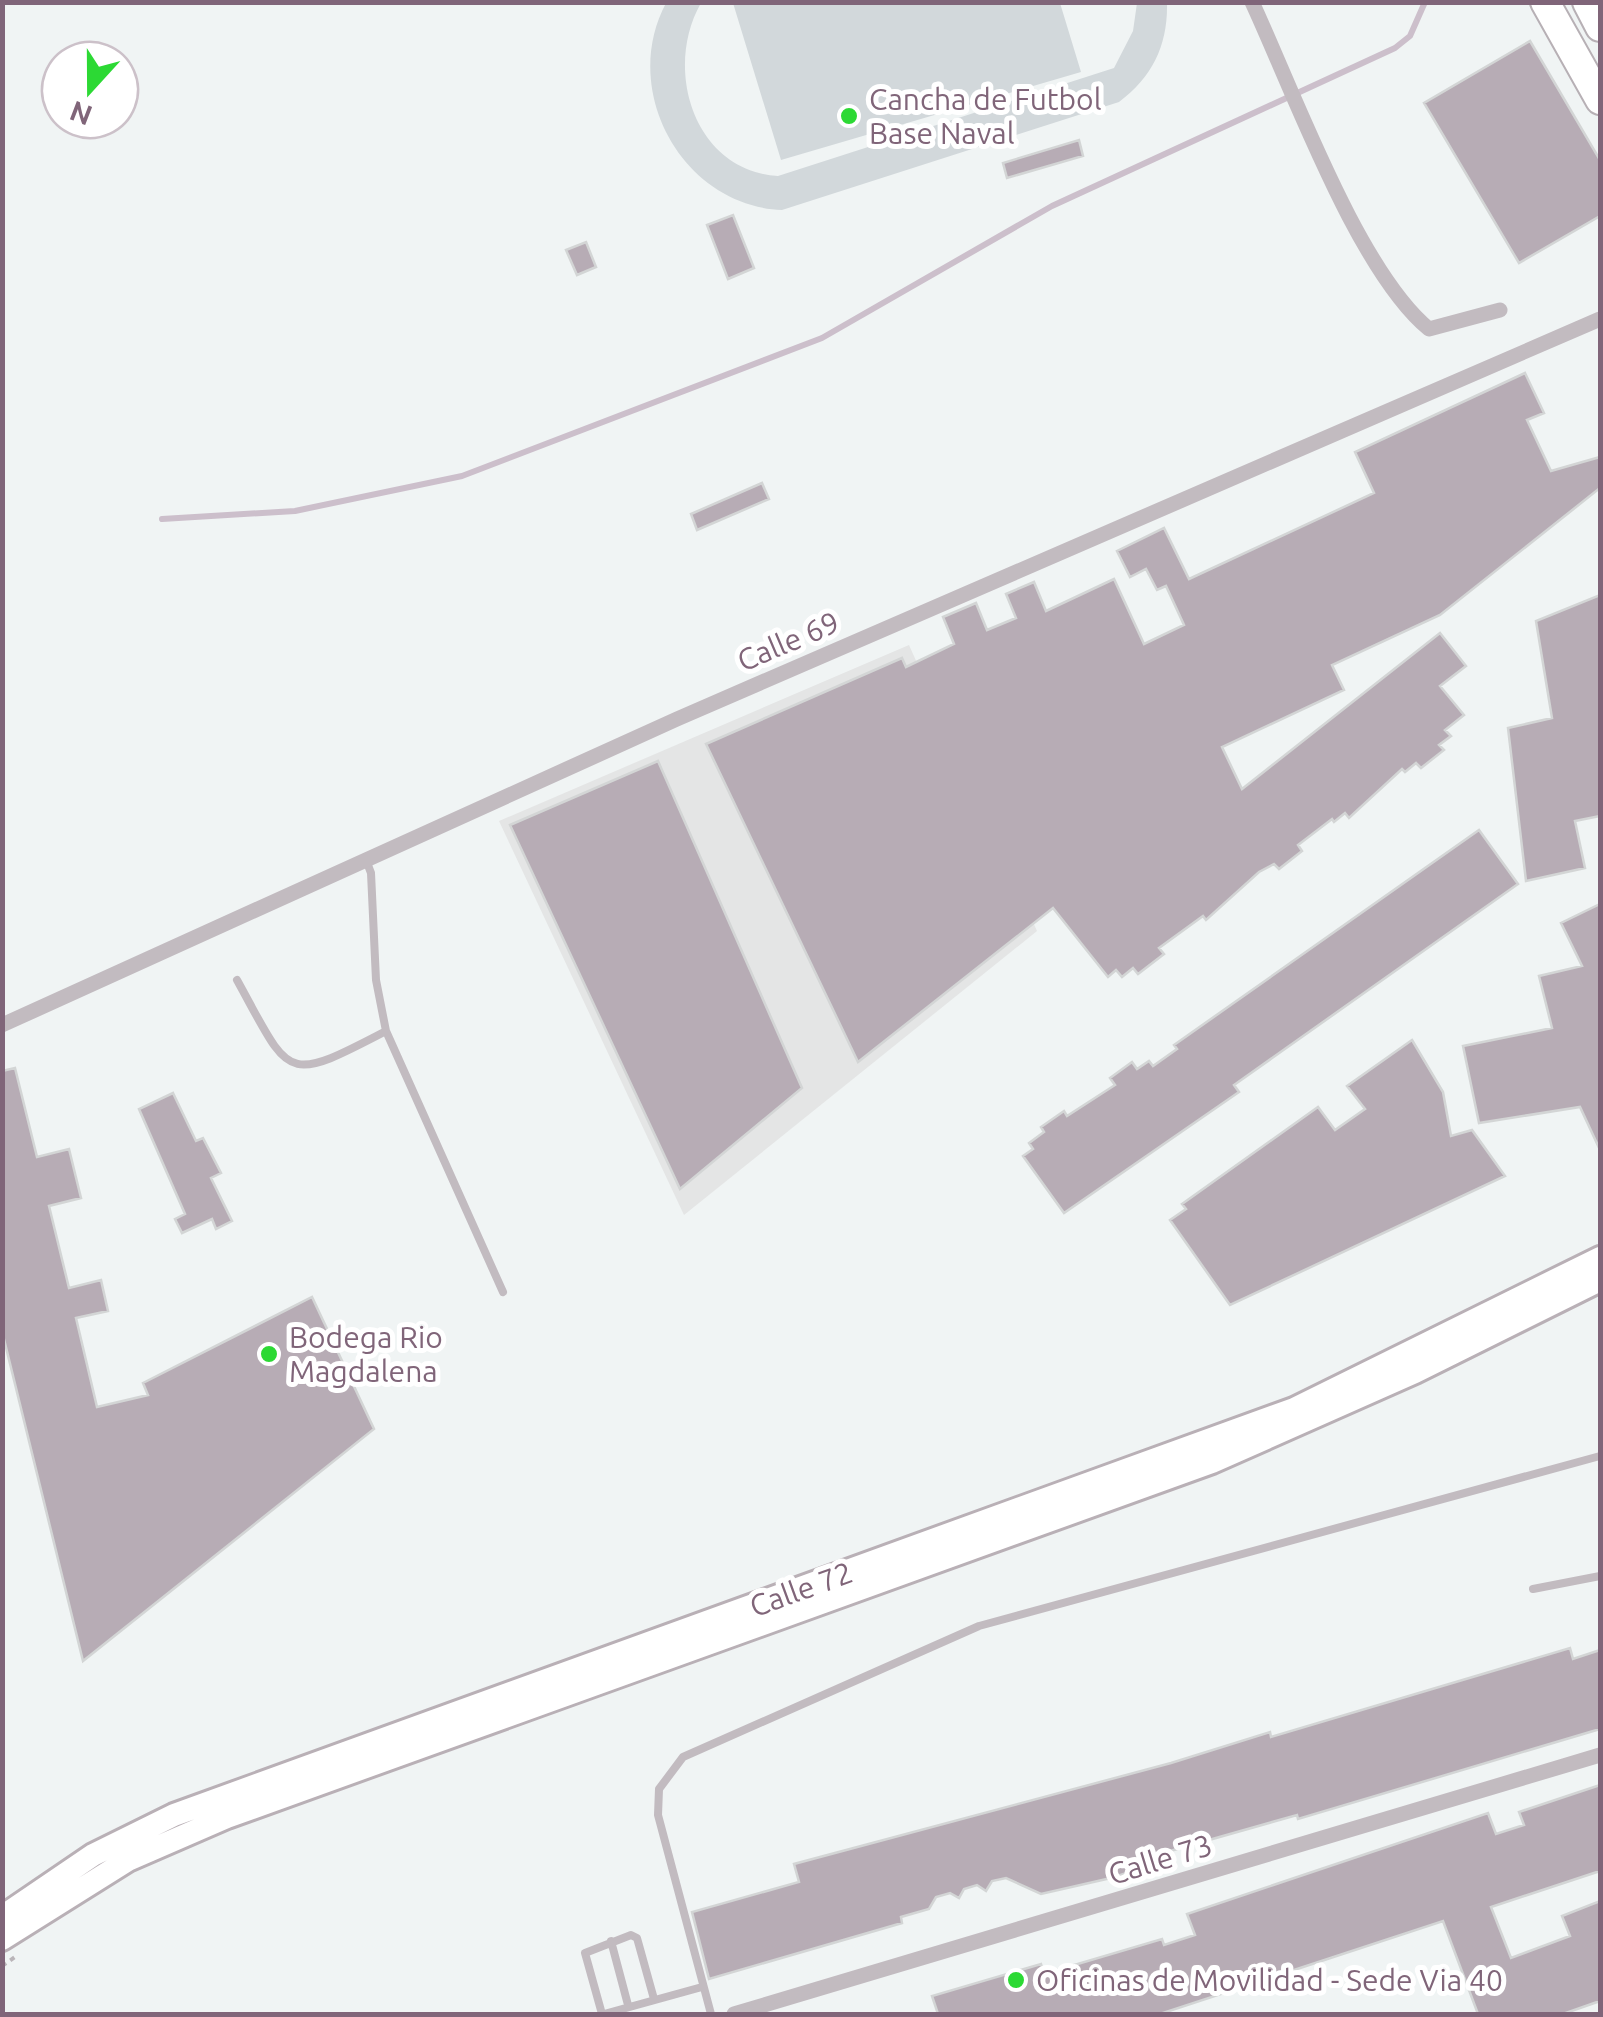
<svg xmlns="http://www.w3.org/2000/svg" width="1603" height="2017" viewBox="0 0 1603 2017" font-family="Ubuntu,sans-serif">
<rect width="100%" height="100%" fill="#f0f4f4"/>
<path fill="#e4e5e5" d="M909,645L1037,931L684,1215L499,821Z"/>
<path fill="#d2d8db" d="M666,3H701C663,69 694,171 778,176L1114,68L1133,31L1137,3H1167C1168,44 1153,77 1119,102L782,210C683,206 619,91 666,3Z
M733,3H1060L1081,72L781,160Z"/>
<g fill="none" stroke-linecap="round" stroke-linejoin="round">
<path stroke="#ccbfcb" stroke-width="6" d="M162,519L295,511L462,476L822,338L1052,206L1395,48L1410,36L1425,2"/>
</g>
<path fill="#b7acb5" stroke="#d3d5d5" stroke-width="2.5" d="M1530,41L1600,160V216L1519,263L1424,103Z
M1079,140L1083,156L1007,178L1003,163Z
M733,215L754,268L728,279L707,225Z
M586,242L596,267L577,275L566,250Z
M1525,373L1544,413L1527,420L1551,471L1600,457V488L1440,615L1332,665L1344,690L1222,747L1242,789L1440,633L1466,666L1440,686L1464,715L1445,730L1451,736L1439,745L1444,750L1421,768L1416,763L1405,772L1402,769L1349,818L1345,813L1334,822L1332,819L1298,845L1302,851L1279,869L1274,864L1259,872L1206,920L1203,916L1159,948L1164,954L1138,974L1133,968L1122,977L1116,970L1108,977L1053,908L858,1062L706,744L902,658L906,667L954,644L943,617L976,603L987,630L1016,618L1006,594L1034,582L1046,611L1114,579L1144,644L1184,625L1166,586L1157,590L1146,569L1130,577L1117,551L1164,528L1189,579L1374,493L1355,452Z
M762,483L769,499L697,530L691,514Z
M1600,595V816L1575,821L1585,868L1526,881L1508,728L1552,718L1536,621Z
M658,761L802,1088L680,1189L510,825Z
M1479,830L1518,884L1234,1085L1239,1092L1064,1213L1023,1156L1033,1149L1029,1143L1044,1132L1041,1127L1064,1111L1067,1116L1115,1085L1110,1078L1132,1062L1137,1069L1149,1061L1153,1066L1177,1049L1174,1045Z
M1600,904V1150L1580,1107L1479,1123L1463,1046L1552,1028L1539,976L1582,966L1561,923Z
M1412,1040L1443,1092L1451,1136L1472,1130L1505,1176L1230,1305L1170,1220L1186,1209L1182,1204L1318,1107L1335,1130L1365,1109L1347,1086Z
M15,1068L37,1157L69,1149L81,1198L49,1206L69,1288L101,1280L108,1311L76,1318L97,1407L148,1395L143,1383L312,1297L374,1429L83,1661L2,1331V1071Z
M173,1093L196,1141L203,1138L221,1173L211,1178L232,1221L216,1229L212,1219L182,1233L175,1219L185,1214L139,1109Z
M1570,1648L1573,1659L1600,1650V1729L1298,1819L1297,1815L1128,1863L1130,1872L1111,1878L1041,1894L1006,1878L992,1881L986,1891L977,1885L964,1889L959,1898L950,1893L936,1897L929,1909L901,1917L902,1923L709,1979L692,1912L799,1882L794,1864L1171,1763L1270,1732L1271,1737Z
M1600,1785V1871L1491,1907L1511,1958L1570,1936L1562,1916L1600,1901V2001L1563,2014H1478L1443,1921L1160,2014H938L932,1996L1041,1964L1044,1974L1162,1939L1164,1945L1195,1935L1187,1914L1488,1813L1496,1834L1524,1825L1519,1812Z"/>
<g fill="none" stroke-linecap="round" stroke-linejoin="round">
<g stroke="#b9b0b6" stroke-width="28">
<path id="secondary" d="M2,1917L93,1855L174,1815L1294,1409L1600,1258
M2,1939L128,1860L227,1817L1212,1462L1415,1372L1600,1280"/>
</g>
<g stroke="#b7b0b5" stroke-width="32">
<path id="trunk" d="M1545,2L1600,100
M1587,2L1600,27"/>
</g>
<path stroke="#bab5b9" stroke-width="4" stroke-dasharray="5 5" stroke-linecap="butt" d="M2,1966L15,1957"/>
<path stroke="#c2bbc0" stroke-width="8" d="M366,860L371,873L376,980L386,1031L503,1292
M237,980C291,1078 283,1085 386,1031
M1533,1589L1600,1576
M611,1941L628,2005
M602,2014L585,1953L631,1935L637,1938L654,1999
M604,2014L702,1987
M711,2014L658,1815L659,1789L683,1757L979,1626L1600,1456"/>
<path stroke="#c2bbc0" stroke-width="15" d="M1252,2C1293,90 1358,271 1429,329L1500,310
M2,1025L677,719L1600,319
M734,2014L1600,1755"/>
<use href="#secondary" stroke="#fff" stroke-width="22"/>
<use href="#trunk" stroke="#fff" stroke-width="28"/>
</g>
<g fill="#2cd934" stroke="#fff" stroke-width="4">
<circle cx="849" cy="116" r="10"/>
<circle cx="269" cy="1354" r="10"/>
<circle cx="1016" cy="1980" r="10"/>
</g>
<g text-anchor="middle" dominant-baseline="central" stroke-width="10" stroke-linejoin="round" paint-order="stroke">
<g font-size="30" fill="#806579" stroke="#fff" text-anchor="start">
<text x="869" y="99">Cancha de Futbol<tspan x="869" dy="34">Base Naval</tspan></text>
<text x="289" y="1337">Bodega Rio<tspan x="289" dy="34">Magdalena</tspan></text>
<text x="1036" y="1980">Oficinas de Movilidad - Sede Via 40</text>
</g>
<g font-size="30" fill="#806579" stroke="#fff">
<text transform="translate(788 641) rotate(-23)">Calle 69</text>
<text transform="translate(801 1589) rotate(-20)">Calle 72</text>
<text transform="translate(1160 1859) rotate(-17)">Calle 73</text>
</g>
</g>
<rect width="1603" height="2017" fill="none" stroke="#806579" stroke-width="10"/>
<g transform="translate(90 90) rotate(201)"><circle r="48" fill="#ffffff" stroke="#ccc1c9" stroke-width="2.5"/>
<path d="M0-8L18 38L0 25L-18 38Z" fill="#2cd934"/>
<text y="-15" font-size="28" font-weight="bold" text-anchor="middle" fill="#806579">N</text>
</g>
</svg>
